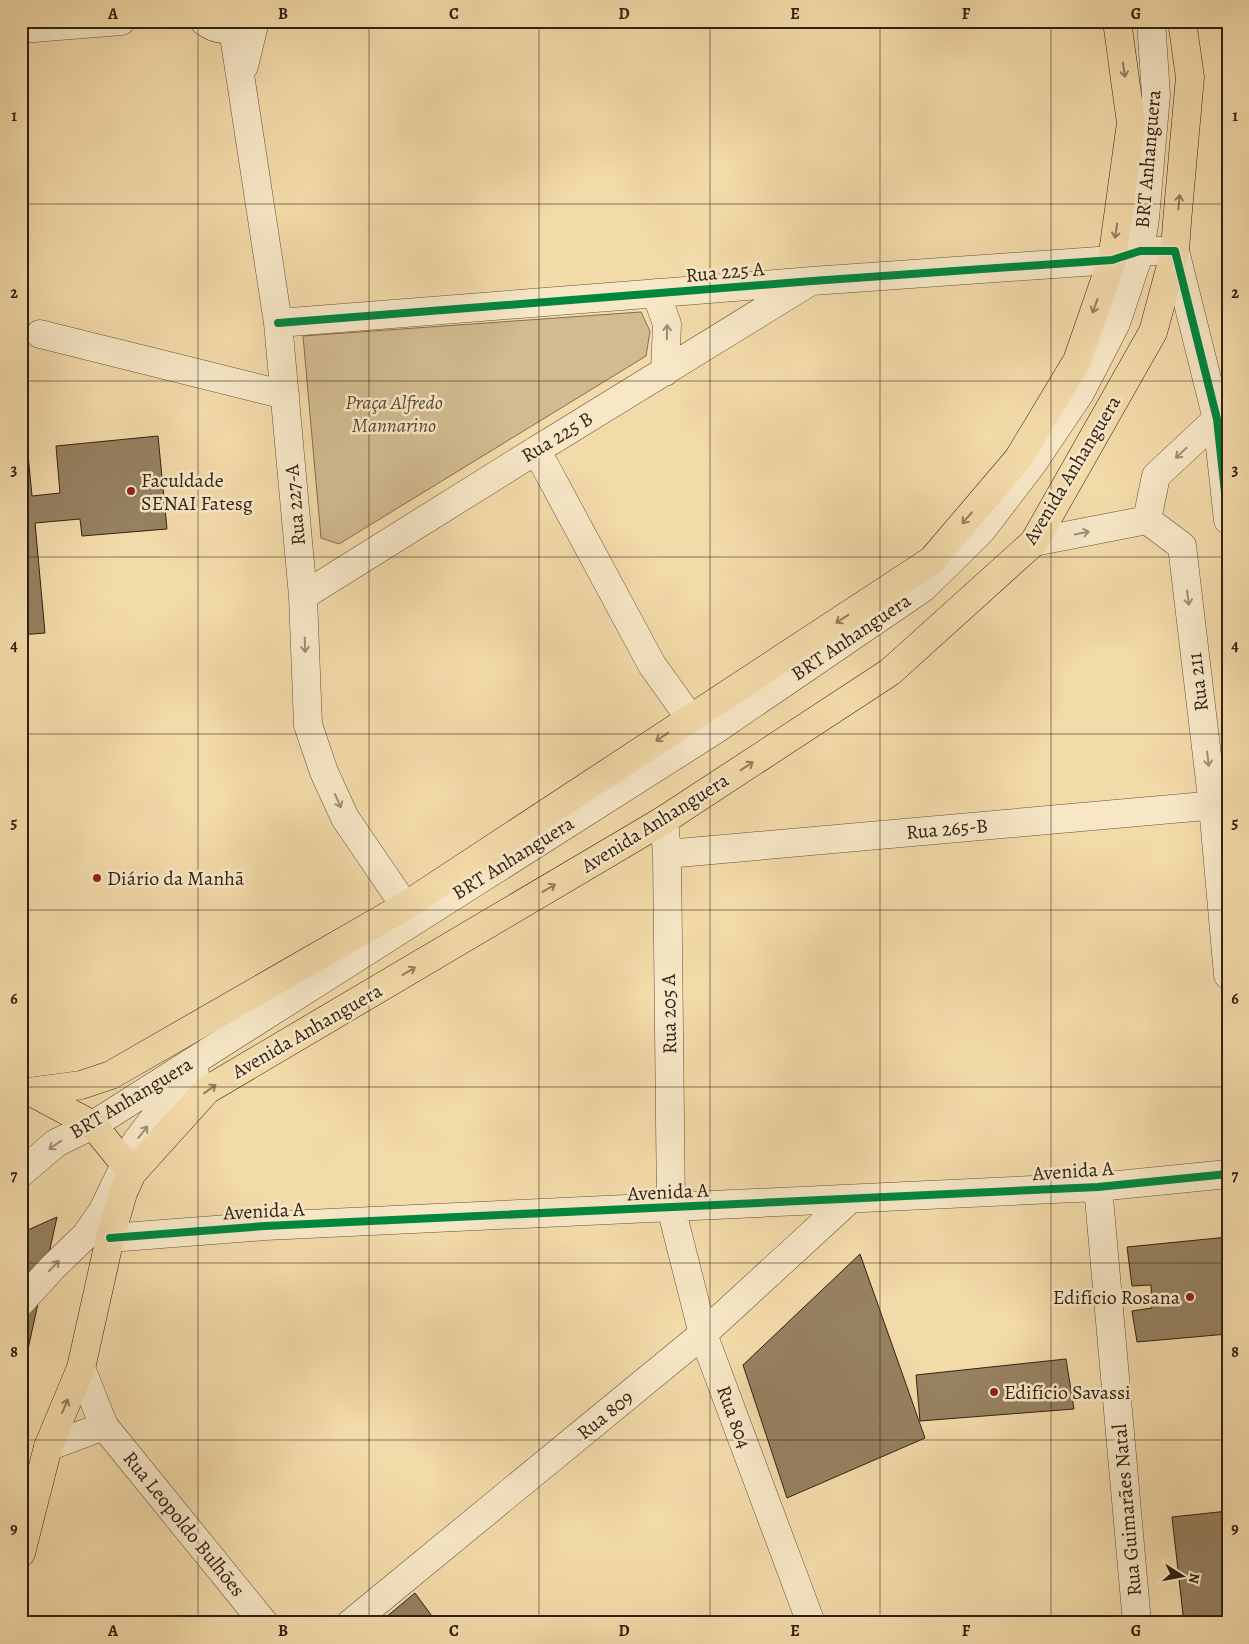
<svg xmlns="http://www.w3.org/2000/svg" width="1249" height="1644" viewBox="0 0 1249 1644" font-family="Alegreya,serif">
<rect width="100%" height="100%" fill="#f3daa9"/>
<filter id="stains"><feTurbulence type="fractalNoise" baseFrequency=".004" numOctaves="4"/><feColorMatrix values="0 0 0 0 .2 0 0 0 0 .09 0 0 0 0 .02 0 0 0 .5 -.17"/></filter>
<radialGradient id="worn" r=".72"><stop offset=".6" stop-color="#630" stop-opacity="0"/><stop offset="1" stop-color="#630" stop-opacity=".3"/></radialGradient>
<path fill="#d2bb90" stroke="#826e52" d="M641,312L650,331L646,356L339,544L321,538L303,336Z"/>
<path fill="#968161" stroke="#322114" d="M21,401H23L32,496L60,493L56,446L158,436L167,529L82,536L80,519L35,523L45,633L21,635Z
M57,1217L21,1381V1233Z
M1228,1237V1334L1137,1342L1132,1311L1152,1308L1151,1285L1132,1286L1127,1247Z
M860,1254L925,1438L787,1498L743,1365Z
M1066,1359L1074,1409L920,1421L916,1375Z
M1228,1511V1623H1184L1172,1517Z
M415,1593L437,1623H379Z"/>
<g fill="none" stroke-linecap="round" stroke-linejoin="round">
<g stroke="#624f39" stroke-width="29">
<path id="minor" d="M204,21C216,31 236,33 249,24
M21,29L121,21
M233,29L278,323L303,596L308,725L324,772L345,818L405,906
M244,66L255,21
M656,293L667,324L665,372
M278,323L812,281L1112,260L1140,251H1175L1217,419L1228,520
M40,334L285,395
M535,451L545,466L652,665L690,718
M1147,520L1156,476L1217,419
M1034,542L1147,520L1182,546L1213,806L1228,975
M303,596L535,451L808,283
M664,820L667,854L671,1208L703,1334L811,1623
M667,854L1228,804
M21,1173L56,1143L93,1125L715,730L923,588L981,531L1033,463L1080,393L1116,323L1140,251L1145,218L1156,95L1151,21
M1098,1187L1137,1623
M110,1238L265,1226L1098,1187L1228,1174
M21,1302L53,1267L86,1235L102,1212L136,1142L171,1096L195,1074
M81,1368L104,1426L264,1623
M48,1447L104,1426
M351,1623L703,1334L850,1199"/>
</g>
<g stroke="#322114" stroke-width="29">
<path id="major" d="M21,1093L81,1085L111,1075L405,906L932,560L1018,459L1077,361L1112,260L1131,123L1117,21
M33,1093L93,1125L132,1173
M21,1553L48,1447L81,1368L110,1238L123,1193L132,1173L207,1090L664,820L890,672L1034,542L1153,332L1175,251L1177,222L1190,77L1182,21"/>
</g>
<use href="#minor" stroke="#f7e7c7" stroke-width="28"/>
<use href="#major" stroke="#f3daa9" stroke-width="28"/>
<g stroke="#f7e7c7" stroke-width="11">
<path id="cycleway" d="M278,323L812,281L1112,260L1140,251H1175L1217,419L1228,520
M110,1238L265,1226L1098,1187L1228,1174"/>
</g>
<use href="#cycleway" stroke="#00873e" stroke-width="8"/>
</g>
<defs><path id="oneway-shaft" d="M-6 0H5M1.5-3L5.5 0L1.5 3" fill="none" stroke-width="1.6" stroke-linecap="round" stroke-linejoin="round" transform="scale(1.25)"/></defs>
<g stroke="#927e5e">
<use href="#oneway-shaft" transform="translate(1124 70) rotate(82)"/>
<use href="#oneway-shaft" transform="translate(1179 202) rotate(-85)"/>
<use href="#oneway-shaft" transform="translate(1116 231) rotate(99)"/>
<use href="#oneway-shaft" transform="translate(1095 306) rotate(110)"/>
<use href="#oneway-shaft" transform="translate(967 518) rotate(131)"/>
<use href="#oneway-shaft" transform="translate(842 619) rotate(147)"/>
<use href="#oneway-shaft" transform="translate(662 737) rotate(147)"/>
<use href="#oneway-shaft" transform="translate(747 766) rotate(-33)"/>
<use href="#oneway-shaft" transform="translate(549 888) rotate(-31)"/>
<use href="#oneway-shaft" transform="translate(409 971) rotate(-31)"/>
<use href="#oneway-shaft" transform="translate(210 1089) rotate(-36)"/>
<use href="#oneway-shaft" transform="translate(65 1406) rotate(-67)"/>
</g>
<g stroke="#9e8e76">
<use href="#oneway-shaft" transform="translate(667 332) rotate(-89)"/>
<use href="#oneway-shaft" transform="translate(1181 453) rotate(137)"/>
<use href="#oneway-shaft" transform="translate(1082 533) rotate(-11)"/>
<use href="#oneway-shaft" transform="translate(1188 598) rotate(83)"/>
<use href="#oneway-shaft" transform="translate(305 645) rotate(88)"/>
<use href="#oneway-shaft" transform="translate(1208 759) rotate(83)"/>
<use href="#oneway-shaft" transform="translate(338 801) rotate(66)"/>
<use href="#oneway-shaft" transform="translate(143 1132) rotate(-52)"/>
<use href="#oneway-shaft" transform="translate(55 1145) rotate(145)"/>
<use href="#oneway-shaft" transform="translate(54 1266) rotate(-46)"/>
</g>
<path fill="none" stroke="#322114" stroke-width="1" stroke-opacity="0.55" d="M198,21V1623M369,21V1623M539,21V1623M710,21V1623M880,21V1623M1051,21V1623M21,204H1228M21,381H1228M21,557H1228M21,734H1228M21,910H1228M21,1087H1228M21,1263H1228M21,1440H1228"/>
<g fill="#8f2418" stroke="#f7e7c7" stroke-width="2">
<circle cx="131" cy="491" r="5"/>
<circle cx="97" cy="878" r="5"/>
<circle cx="1190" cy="1297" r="5"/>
<circle cx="994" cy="1392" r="5"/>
</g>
<g text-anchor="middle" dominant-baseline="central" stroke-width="5" stroke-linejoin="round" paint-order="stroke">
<g font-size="20" fill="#322114" stroke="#f7e7c7">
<text transform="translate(1148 159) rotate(-85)">BRT Anhanguera</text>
<text transform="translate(725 272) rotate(-5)">Rua 225 A</text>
<text transform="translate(557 437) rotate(-31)">Rua 225 B</text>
<text transform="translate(1072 470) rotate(-59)">Avenida Anhanguera</text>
<text transform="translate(295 505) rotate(-95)">Rua 227-A</text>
<text transform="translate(851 637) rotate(-34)">BRT Anhanguera</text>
<text transform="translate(1198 682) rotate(-97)">Rua 211</text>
<text transform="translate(655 823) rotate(-32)">Avenida Anhanguera</text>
<text transform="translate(947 829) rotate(-5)">Rua 265-B</text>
<text transform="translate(513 858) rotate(-32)">BRT Anhanguera</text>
<text transform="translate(669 1014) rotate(-91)">Rua 205 A</text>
<text transform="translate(307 1031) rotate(-30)">Avenida Anhanguera</text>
<text transform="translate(131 1098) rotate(-31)">BRT Anhanguera</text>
<text transform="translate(1073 1171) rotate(-4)">Avenida A</text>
<text transform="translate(668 1192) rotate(-3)">Avenida A</text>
<text transform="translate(264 1211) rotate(-3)">Avenida A</text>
<text transform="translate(605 1415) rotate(-39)">Rua 809</text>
<text transform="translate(734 1417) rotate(70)">Rua 804</text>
<text transform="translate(1127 1510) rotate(-95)">Rua Guimarães Natal</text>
<text transform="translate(184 1524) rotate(51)">Rua Leopoldo Bulhões</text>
</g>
<g font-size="20" font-style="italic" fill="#5a4833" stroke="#f7e7c7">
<text x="394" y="402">Praça Alfredo<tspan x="394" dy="23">Mannarino</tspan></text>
</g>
<g font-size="20" fill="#322114" stroke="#f7e7c7" text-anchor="start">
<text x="141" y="480">Faculdade<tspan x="141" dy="23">SENAI Fatesg</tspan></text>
<text x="107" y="878">Diário da Manhã</text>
<text x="1180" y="1297" text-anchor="end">Edifício Rosana</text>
<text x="1004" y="1392">Edifício Savassi</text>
</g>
</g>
<rect width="1249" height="1644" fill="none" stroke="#f3daa9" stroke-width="55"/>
<g transform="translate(1182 1576) rotate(101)" stroke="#f7e7c7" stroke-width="4" paint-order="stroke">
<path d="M0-4L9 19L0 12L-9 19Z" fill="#322114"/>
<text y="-8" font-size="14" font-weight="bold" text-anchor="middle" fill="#322114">N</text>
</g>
<rect x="28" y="28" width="1194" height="1588" fill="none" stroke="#322114" stroke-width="2"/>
<g font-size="16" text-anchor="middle" font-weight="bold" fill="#322114">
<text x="113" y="19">A</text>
<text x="283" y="19">B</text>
<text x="454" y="19">C</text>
<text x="624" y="19">D</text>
<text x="795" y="19">E</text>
<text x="966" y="19">F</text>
<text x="1136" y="19">G</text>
<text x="14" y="121">1</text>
<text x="1235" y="121">1</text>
<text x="14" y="298">2</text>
<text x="1235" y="298">2</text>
<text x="14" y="475">3</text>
<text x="1235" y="475">3</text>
<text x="14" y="651">4</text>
<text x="1235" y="651">4</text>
<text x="14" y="828">5</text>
<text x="1235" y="828">5</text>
<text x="14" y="1004">6</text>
<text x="1235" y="1004">6</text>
<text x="14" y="1181">7</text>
<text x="1235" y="1181">7</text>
<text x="14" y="1357">8</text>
<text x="1235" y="1357">8</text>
<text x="14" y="1534">9</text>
<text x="1235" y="1534">9</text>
<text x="113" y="1636">A</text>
<text x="283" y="1636">B</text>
<text x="454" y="1636">C</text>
<text x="624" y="1636">D</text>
<text x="795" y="1636">E</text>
<text x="966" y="1636">F</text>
<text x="1136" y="1636">G</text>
</g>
<rect width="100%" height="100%" filter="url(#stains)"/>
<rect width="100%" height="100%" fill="url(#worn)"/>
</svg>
